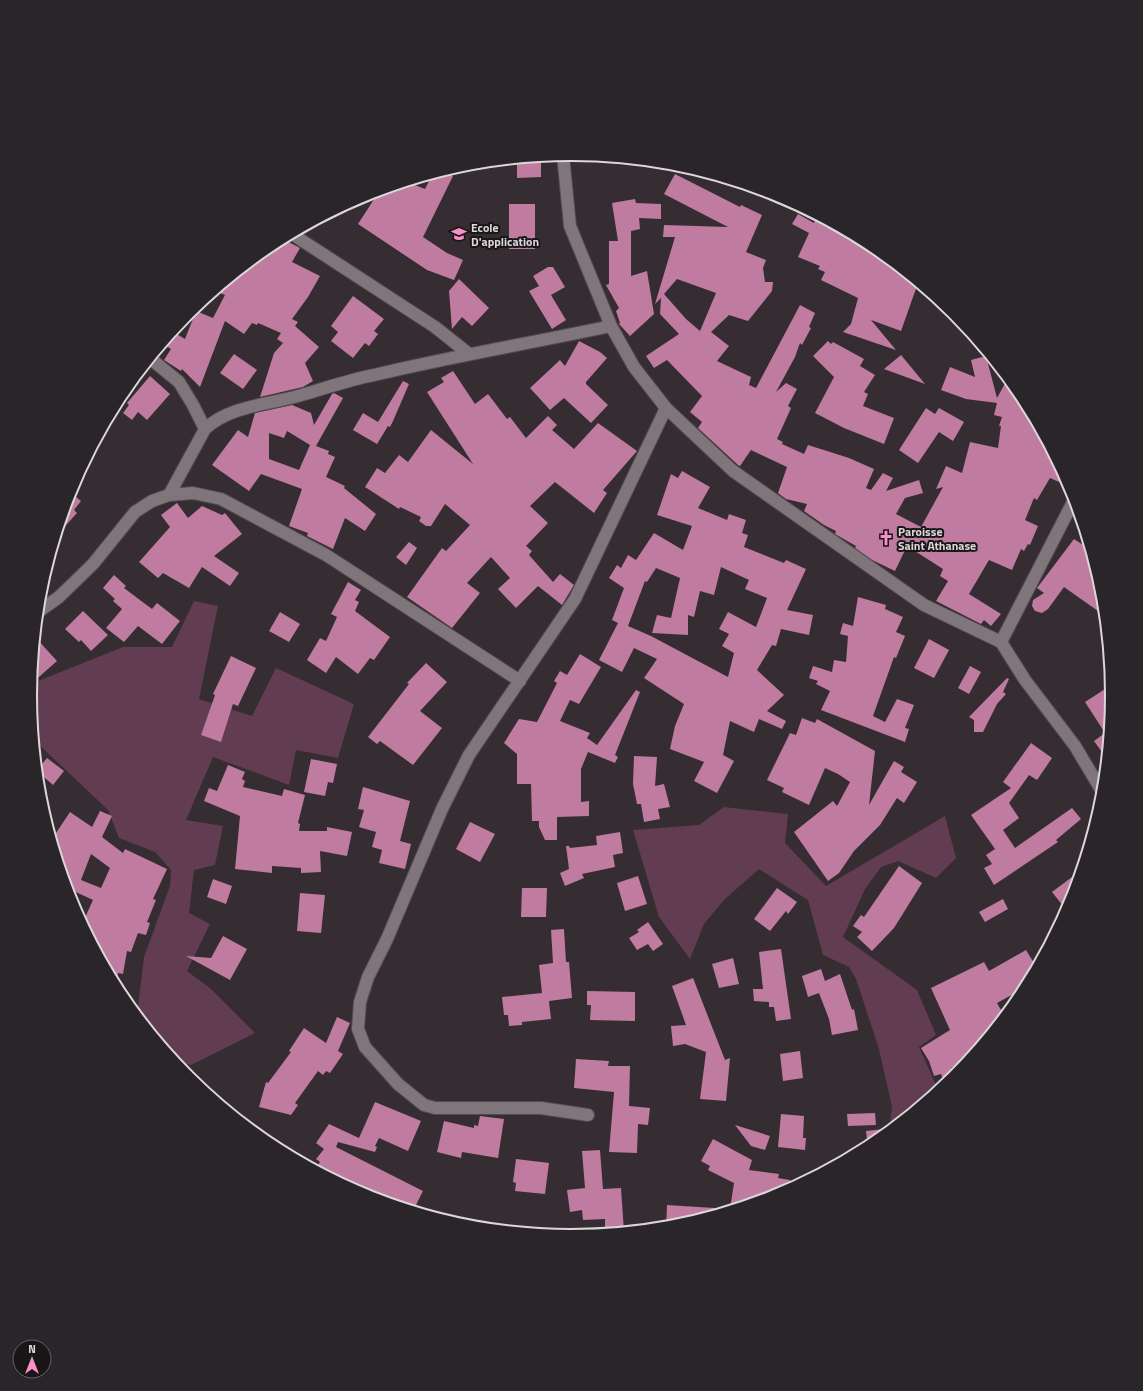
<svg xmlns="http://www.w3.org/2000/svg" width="1143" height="1391" viewBox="0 0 1143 1391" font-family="'Titillium Web',sans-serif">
<rect width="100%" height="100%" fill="#352d31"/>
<path fill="#623c50" d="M194,601L218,606L199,699L252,716L276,668L354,704L338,758L296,750L289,785L213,757L186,820L223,826L215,865L194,870L189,913L210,924L187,971L211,989L255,1033L191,1065L176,1063L137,1015L144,957L170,886L171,870L155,852L119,838L108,810L34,740L30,695L31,690L38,681L123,647H172Z
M724,807L788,814L785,843L826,886L945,816L956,858L936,878L898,861L881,867L865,889L843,937L917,990L936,1035L919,1047L936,1085L956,1076L889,1132L892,1107L879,1049L856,979L849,967L823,955L808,900L759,869L724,900L704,924L690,959L659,917L633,830L699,825Z"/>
<path fill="#bf7ba0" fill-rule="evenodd" d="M541,157V177L517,178V159Z
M443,172L453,176L423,237L447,253L463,260L454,280L427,270L358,224L380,190L407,182L425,189L432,175Z
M675,174L740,207L741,205L762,215L746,252L766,260L763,268L765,282H773L772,291L748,321L729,315L711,332L729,346L717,361L751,377L749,385L756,388L800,305L815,313L809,327L811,328L802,345L800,343L795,357L776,392L786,383L797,389L788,406L791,408L777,439L783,442L782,444L804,454L808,445L849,458L874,469L866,488L871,490L883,473L893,478L886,491L919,480L923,493L905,498L896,514L921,527L943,487L936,489L946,466L962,473L970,442L998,448L1001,426H999L1002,417L994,415L997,403L966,399L941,390L950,367L975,377L971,360L986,356L997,398L1008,378L1022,395L1057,461L1054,467L1063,471L1071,487L1050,478L1037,500L1034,498L1025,520L1038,526L1030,545L1028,544L1024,551L1021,549L1012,570L989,560L969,594L1001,614L991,626L984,620L981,624L936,601L948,581L940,576L943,569L907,546L895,571L872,560L855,548L856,546L835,534L836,531L824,525L804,511L807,504L786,499L778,493L787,467L751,450L740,466L738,465L698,428L702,422L690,412L702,396L667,360L654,368L646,356L679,334L660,314L661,298L655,304L675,237H663L664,225L728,227L664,194ZM677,279L716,293L700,331L686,319L664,294Z
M635,199L636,203L661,204V219L639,218L640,229L631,231V276L647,271L654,314L630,336L619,324L620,323L616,311L619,308L606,285L609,284V241H618L612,203Z
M509,204H535V249H509Z
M798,214L814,223L817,216L873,245L918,283L901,331L871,320L896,350L843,332L851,324L858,298L821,280L825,272L818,269L820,266L798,257L809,233L792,224Z
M283,239L300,248L292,262L320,276L308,297L292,319L298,322L295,326L319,347L305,363L313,381L303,387L260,397L274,353L283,343L277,339L281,333L258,323L257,325L252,323L244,334L225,321L200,387L182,369L181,371L164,360L171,349L163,344L173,332L185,339L196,311L213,318L225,295L220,293L225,283L271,245Z
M548,267H553L565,287L551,295L566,320L552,329L529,291L539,286L533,276Z
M459,279L489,308L472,326L462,317L452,329L449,291Z
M353,296L384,319L374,331L378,334L369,346L365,343L353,358L331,341L338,332L331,326Z
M579,341L600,352L607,358L586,382V384L608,405L591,423L564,398L550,410L530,388L560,360L565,366Z
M828,341L831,344L833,342L864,359L860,366L875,375L864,392L868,394L863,406L894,418L884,444L844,428L815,413L834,377L813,356Z
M234,354L257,370L243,389L220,373Z
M901,355L925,384L884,369Z
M453,371L475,404L488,394L507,419L510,417L526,438L548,416L557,425L552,430L574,449L598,423L637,451L603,490L607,493L594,513L555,482L530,506L548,523L526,546L532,551L529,555L553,582L560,574L574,585L562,605L538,586L516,608L498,589L510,578L491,557L467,583L480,593L452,628L407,597L442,548L446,551L470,525L445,504L431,526H426L419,521L421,517L400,507L399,509L365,487L377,468L385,473L399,455L408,462L431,430L473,464L427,392L444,382L441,378Z
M150,376L170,394L147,420L138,412L132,420L123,413L129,405L127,403Z
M403,381L409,384L393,421L390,427L388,426L377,444L353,430L363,413L378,422Z
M334,393L343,398L316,446L329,451L328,454L335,457L326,477L345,486L344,488L376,514L365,531L345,518L333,549L307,536L308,533L289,526L302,489L261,474L249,491L212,465L238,430L248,437L255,413L292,405L311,413L314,425L332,394ZM287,431L310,445L299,470L269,459V433L284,438Z
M926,408L935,414L939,408L964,422L953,441L939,432L918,463L899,450Z
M682,471L710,487L698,508L727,520L729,514L746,520L742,533L748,535L744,547L784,563L786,560L806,569L787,610L813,615L809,635L781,629L776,646L772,645L757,670L784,695L767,711L786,721L782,729L759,719L754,732L730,721L723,755L734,761L717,793L694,781L704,762L670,749L675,726L684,704L644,678L657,659L634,648L622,672L599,660L618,623L612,620L624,588L609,578L617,565L621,568L628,555L636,560L654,533L683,550L692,526L657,515L671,474L678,478ZM721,567L749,580L745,589L767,598L756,627L728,612L719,629L729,634L722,646L734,653L728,677L651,636L628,626L645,581L647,582L656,568L680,578L671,618L657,615L652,633L688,635V615L694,617L700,591L714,595Z
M70,492L81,501L74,510L77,513L57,535Z
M177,503L188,518L202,506L222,515L225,513L242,534L214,556L239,573L230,586L202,567L189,588L163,573L158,578L139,562L170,527L161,515Z
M1074,539L1091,550L1103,590L1105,616L1064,587L1048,609L1042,613L1035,611L1032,606L1033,600L1044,593L1037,588Z
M409,542L417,548L406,565L396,557Z
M114,575L126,586L124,588L152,609L157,603L180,621L162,644L138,626L124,642L106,628L122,609L113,601L115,599L103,588Z
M348,582L361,590L355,600L359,602L355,611L390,637L374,660L370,658L358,674L336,657L326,673L307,660L320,638L326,641L337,617L331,614Z
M858,597L886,605L885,609L903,617L896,632L905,636L896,658L894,657L873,716L885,722L897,699L914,705L905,728L909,729L905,742L821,710L830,691L816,684L818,681L809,678L813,666L832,672L834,660L846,662L848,636L840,634L843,623L853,626Z
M83,611L108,635L91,651L81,640L79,642L65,629Z
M280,612L300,624L289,642L269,631Z
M36,638L57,661L31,684L34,658Z
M929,639L949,650L934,678L914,668Z
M580,654L601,667L579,704L570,700L560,721L590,733L587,738L597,745L636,690L640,692L615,755L618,757L615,763L588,752L581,769V802L589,801V816L557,817V840H545L539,827V821H532L531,784H517V754L504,743L519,719L537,722L557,683L554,681L560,671L567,675Z
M231,656L256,668L238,706L233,704L221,742L201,735L215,695L213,694Z
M426,663L447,682L420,711L442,728L413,765L380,741L377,744L368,737L409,684L407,683Z
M970,666L981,672L969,694L958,688Z
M1007,678L1009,679L1003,692L1006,694L997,704L983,732H974V720L969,717Z
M1105,689L1112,701L1107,759L1094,741L1105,733L1085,702Z
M802,718L815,723L817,719L875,751L869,805L894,761L904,767L901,772L917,782L904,803L897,798L880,825L854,851L839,873L828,881L794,832L833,801L837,806L850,782L838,774L825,768L809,805L782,792L784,788L767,780L790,733L796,735Z
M1031,743L1052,758L1037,780L1029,775L1009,803L1019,818L1003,830L1015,848L1072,808L1081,819L1056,840L1058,842L994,885L984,868L992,864L986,855L995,849L971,815L1011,788L1003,782Z
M634,756L657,757L655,786L664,784L670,807L658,809L660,819L644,822L641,804H637L633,784Z
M47,758L64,771L53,785L38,772L37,770Z
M311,759L337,764L333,783L328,782L325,796L304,792Z
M228,765L245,772L242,779L245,781L243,787L282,796L284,789L305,795L298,823L300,824L299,831H327V827L352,832L347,856L320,851L321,872L301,873V868L272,866V873L235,869L240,816L204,801L209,788L217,791Z
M363,787L410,801L400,841L411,844L405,869L379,863L382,850L372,847L376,832L359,827L364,810L358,809Z
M100,811L112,816L102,837L123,853L125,849L167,869L153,899L156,900L147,922L150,923L146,935L138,933L131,952L127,951L123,974L118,973L116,987L82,924L93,900L67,888L52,839L70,812L92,827ZM91,854L110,868L101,888L81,880Z
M470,822L495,834L480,862L456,849Z
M620,832L623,853L613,855L615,867L582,874L584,878L565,886L560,873L569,869L566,846H569L570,848L597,845L596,836Z
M899,866L922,883L894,928L872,951L857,937L862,932L853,926L861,915L864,917Z
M638,876L647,904L625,911L617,883Z
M1072,877L1077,885L1067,911L1052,892Z
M213,879L232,886L226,904L207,897Z
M522,888H547L546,917H521Z
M777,888L797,902L788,914L786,911L770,931L754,919Z
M300,893L325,895L321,933L297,931Z
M1003,899L1008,909L985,922L979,912Z
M648,922L663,944L653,951L648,944L637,950L629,938L639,932L637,930Z
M564,929L566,962H569L572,998L549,1001L551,1019L522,1022V1025L509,1026L508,1015H504L502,997L542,993L539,965L553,963L551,930Z
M223,936L247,949L230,980L186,956L211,958Z
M781,949L791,1019L776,1021L774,1007H769V1002L754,1001L753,989H763L759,952Z
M1026,950L1037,968L1022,996L1019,991L997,1003L1005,1017L991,1034L978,1041L980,1047L973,1055L951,1068L954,1074L943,1079L941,1074L934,1076L929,1061L921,1048L950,1030L931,988L984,962L989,971Z
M733,958L739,984L719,988L712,964Z
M821,969L825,981L840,974L852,1010L854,1009L858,1030L832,1035L829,1019L819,993L808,997L802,976Z
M693,978L725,1060L730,1058L726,1101L700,1099L706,1052L685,1044L673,1046L671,1026L686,1025L672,986Z
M587,991L635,992V1021L590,1020L591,1005H587Z
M337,1017L350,1023L338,1051L343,1054L330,1073L326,1071L323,1075L318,1071L295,1103L298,1105L291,1115L259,1107L266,1082L268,1083L291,1052L289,1051L304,1028L326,1043Z
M800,1051L803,1078L783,1081L780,1054Z
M576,1059L609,1061L608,1066H630L629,1106L650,1108L648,1125L638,1124L637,1153L609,1152L614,1092L574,1088Z
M375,1102L421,1121L408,1151L379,1138L375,1146L377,1147L375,1152L338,1142L336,1147L423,1191L413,1211L364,1196L315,1170L320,1162L316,1159L324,1149L316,1143L329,1124L359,1138Z
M875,1113L876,1125L848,1126L847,1114Z
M781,1114L804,1116L803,1138H806L805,1150L778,1147Z
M480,1116L504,1119L498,1158L462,1152L461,1158L437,1152L444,1121L474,1128V1125L478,1126Z
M735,1125L770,1136L765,1150L751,1146Z
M894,1128L872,1146L868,1148L866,1131Z
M713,1139L752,1160L749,1170L779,1174L778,1178L790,1180L788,1191L779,1196L677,1227L666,1228L667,1205L730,1209L734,1183L708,1170L710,1166L701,1161Z
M600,1150L603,1189L621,1188L624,1232L605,1234V1219L583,1220L582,1210L570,1212L567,1190L585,1188L582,1151Z
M516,1159L549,1163L545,1194L515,1191L516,1183L513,1182Z"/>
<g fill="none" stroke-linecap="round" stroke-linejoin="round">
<g stroke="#524b4f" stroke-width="14">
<path id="minor" d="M563,155L570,226L611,326L634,367L666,408L733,471L924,605L1001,642L1025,680L1075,746L1103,793
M292,234L435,327L469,354
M151,359L179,382L193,405L205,429
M169,495L205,429C229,406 267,405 298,396C323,389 348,380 374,375C453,356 532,343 611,326
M38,612L59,597L93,564L135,512L152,501L169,495L193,493L221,499L326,555L520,681
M1001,642L1075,498
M588,1115L541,1108H435L424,1105L398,1084L365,1047L358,1029L360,1002L368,977L387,939L442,809L469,755L575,599L666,408"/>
</g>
<use href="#minor" stroke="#7f757a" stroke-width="12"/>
</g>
<defs>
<g id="school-bare" transform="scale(1.2)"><path d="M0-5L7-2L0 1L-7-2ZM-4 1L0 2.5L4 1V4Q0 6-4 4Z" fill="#f990ca" stroke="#1a1618" stroke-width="2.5" paint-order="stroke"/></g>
<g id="church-bare" transform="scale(1.2)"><path d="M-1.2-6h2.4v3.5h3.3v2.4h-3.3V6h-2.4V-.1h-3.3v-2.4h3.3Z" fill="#f990ca" stroke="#1a1618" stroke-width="2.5" paint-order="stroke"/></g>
</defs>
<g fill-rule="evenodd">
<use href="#school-bare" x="459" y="234"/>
<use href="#church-bare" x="886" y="538"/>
</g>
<g text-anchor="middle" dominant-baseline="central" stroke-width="4" stroke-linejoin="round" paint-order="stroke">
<g font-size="12" font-weight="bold" fill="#dcd7da" stroke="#1a1618" text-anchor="start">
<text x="471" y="227">Ecole<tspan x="471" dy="14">D'application</tspan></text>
<text x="898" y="531">Paroisse<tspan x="898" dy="14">Saint Athanase</tspan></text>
</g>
</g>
<path d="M0 0H1143V1391H0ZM37 695a534 534 0 1 1 1068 0a534 534 0 1 1-1068 0Z" fill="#2a2528" fill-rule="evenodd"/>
<path fill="none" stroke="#dcd7da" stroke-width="2" d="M37 695a534 534 0 1 1 1068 0a534 534 0 1 1-1068 0Z"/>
<g transform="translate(32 1359)"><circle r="19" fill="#1a1618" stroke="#686366"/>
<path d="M0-3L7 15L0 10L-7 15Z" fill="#f990ca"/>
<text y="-6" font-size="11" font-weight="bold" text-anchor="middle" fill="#dcd7da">N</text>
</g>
</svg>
